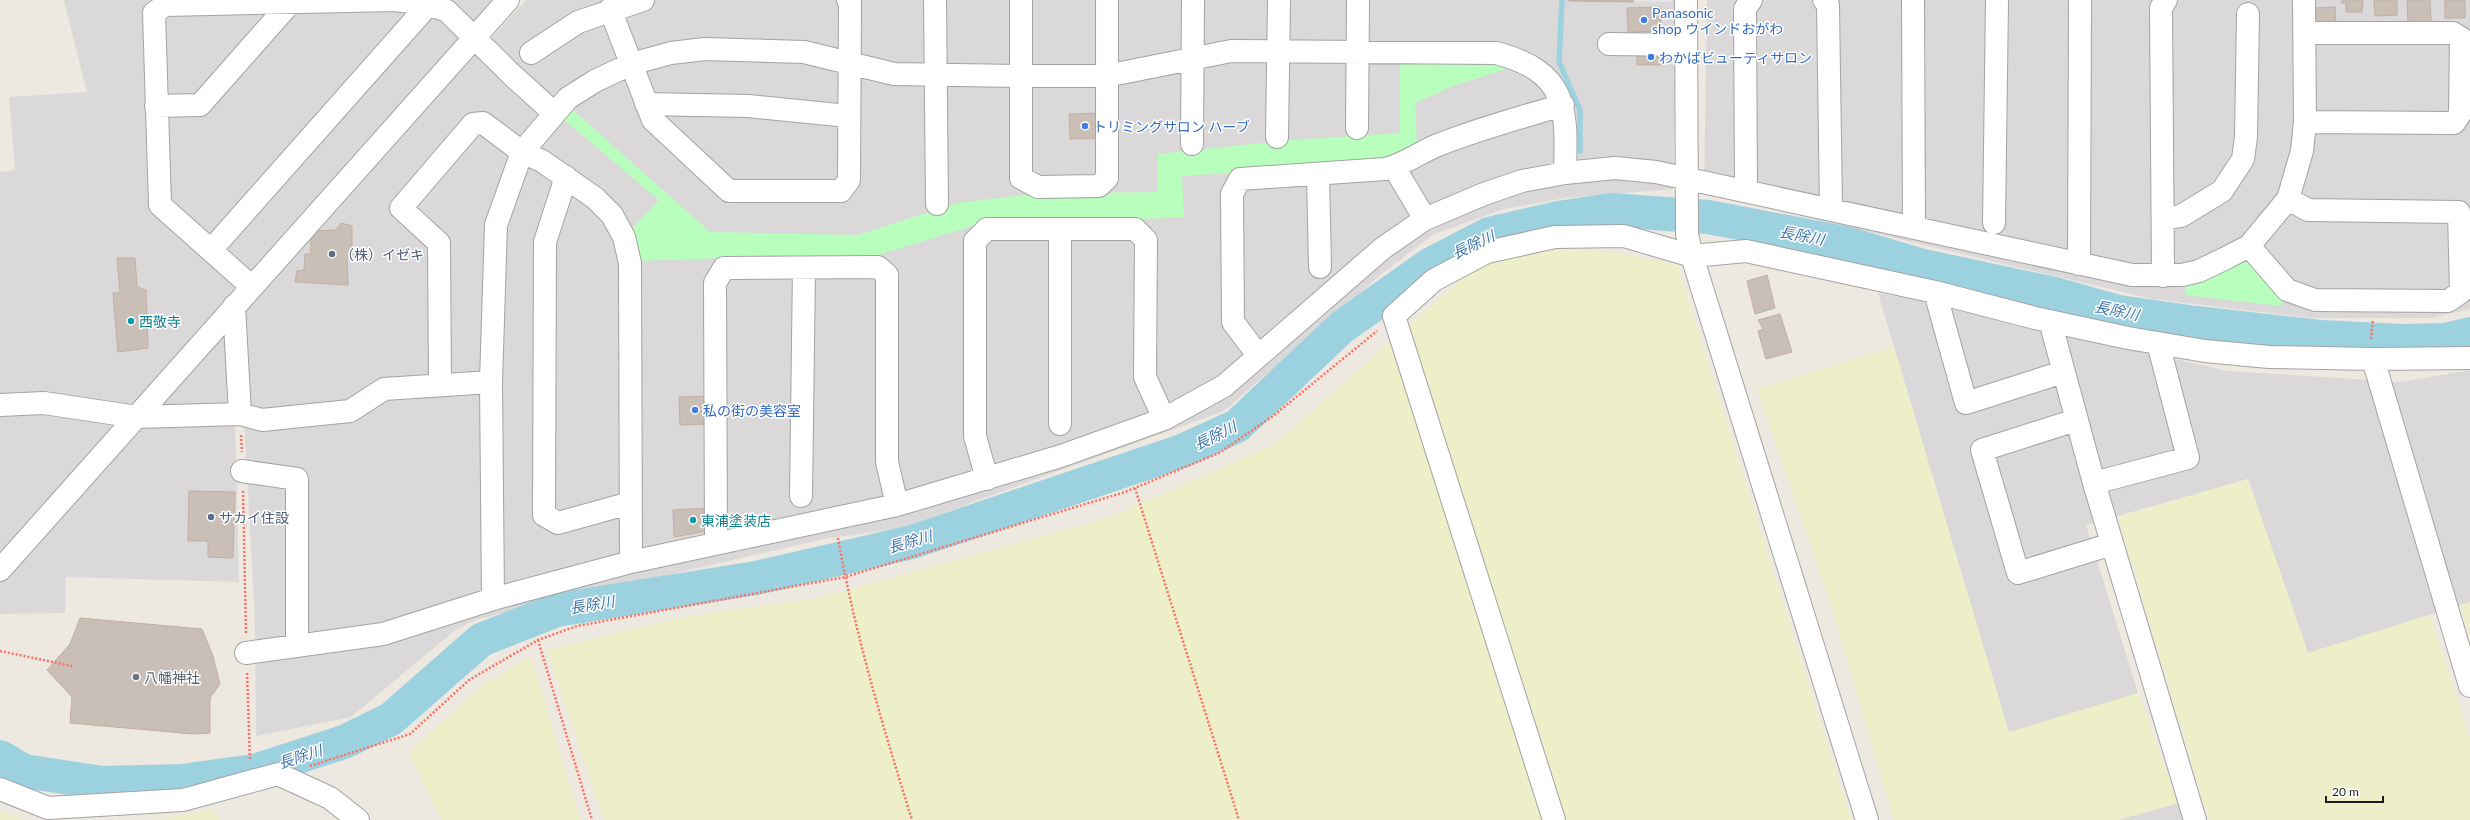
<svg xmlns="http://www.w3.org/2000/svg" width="2470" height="820" viewBox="0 0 2470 820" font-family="Lato,'Noto Sans JP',sans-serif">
<rect width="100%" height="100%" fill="#eee9e0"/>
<path fill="#dad8d8" d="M64,0H495L219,310L233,343L239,582L66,577L65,613L0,614V172L15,170L9,97L87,92Z
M526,0H1676L1673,189L1565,198L1504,209L1434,234L1383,273L1224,411L902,528L824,539L477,619L454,631L351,717L256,736L255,621L238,309L469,56L477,54Z
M1707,0H2470V309L2432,318H2311L2153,299L1704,193Z
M1878,293L1957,308L2227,371L2402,382L2470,370V602L2308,653L2248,479L2086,525L2138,693L2009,733Z
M2178,803L2184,820H2118Z"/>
<path fill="#edefc9" d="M1547,249L1619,253L1677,264L1851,820H604L547,650L684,617L823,597L1111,517L1275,444L1475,267Z
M1894,347L2009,732L2138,693L2178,803L2118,820H1894L1830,601L1757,389Z
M2248,479L2308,653L2430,615L2470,740V820H2209L2118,517Z
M2470,602V638L2460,605Z
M531,656L580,820H441L409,752L484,684Z
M213,810L219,820H153Z
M0,811L13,817L32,820H0Z"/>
<path fill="#b8febc" d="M1494,61L1516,66L1453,86L1415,103L1417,144L1385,159L1323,167L1182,176L1184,217L1014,225L979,224L869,258H726L639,261L631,230L659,200L563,119L573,110L710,232L858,235L957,203L1034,194L1157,192L1158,154L1292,140L1400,133V62Z
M2248,254L2284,295L2281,306L2185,295V283Z"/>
<path fill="#e4e4e4" d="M1635,0H1672V2H1635Z"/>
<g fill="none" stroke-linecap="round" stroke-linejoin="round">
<path stroke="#9cd1e0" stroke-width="5.5" d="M1562,0L1559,62L1580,110V151
M1580,215L1582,202"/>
<path stroke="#9cd1e0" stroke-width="34" d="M0,757L24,771L102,783L182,781L254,771L344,742L391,719L481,640L557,610L756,578L912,542L1182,451L1237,426L1342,327L1431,264L1489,234L1558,218L1611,210L1708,217L1849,244L1923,266L2055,294L2119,312L2196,323L2321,337L2402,341L2446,340L2470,334"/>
</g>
<path fill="#cabfb6" stroke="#c1afa1" d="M1569,0H1633V2L1569,1Z
M2342,0H2363L2362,12H2346V3H2341Z
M2374,0H2397V15L2375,16Z
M2407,0H2430L2431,22L2408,23Z
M2445,0H2465V18H2445Z
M1661,7V31L1628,32L1627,8Z
M2335,7L2336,26H2316L2315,8Z
M1637,48H1664V65H1637Z
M1100,113L1101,138L1070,139L1069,114Z
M341,223L352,226V257H347L348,285L295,282L297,271L304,270L305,254H311V231L336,230Z
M117,258H135L137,287L146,290L148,348L118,352L113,293H120Z
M1767,275L1775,308L1755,314L1747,281Z
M1780,314L1792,352L1766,359L1758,331L1763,329L1758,320Z
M709,396L710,424L680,425L679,397Z
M189,491L235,492L233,558L208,557V541H188Z
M710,508L713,530L674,537L673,510Z
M80,618L202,629L213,656L220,684L210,698V733L193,734L70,723L72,697L47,670L70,644Z"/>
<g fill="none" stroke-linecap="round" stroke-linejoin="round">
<g stroke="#a3a3a3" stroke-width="24">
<path id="minor" d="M935,0L937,204
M1021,0V178L1038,187L1099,186L1107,178V0
M1686,0L1687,234L1692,256L1867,820
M1824,0L1828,5L1831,208
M1913,0L1914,227
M610,9L653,120L729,191H841L849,180L850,2L848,0
M2305,33H2453L2461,38L2460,114L2454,123L2305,122
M1609,44L1686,45
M531,53L578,22L643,0
M646,104L748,106L848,116
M156,106L200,105L291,2
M1357,128L1358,0
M1277,137L1279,0
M1192,144L1193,0
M1394,167L1425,219
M1318,174L1320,267
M566,177L545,242L544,515L558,523L630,503
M1746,190L1745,9L1751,0
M2164,219L2181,216L2222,191L2243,159L2246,137L2248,14
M1994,223L1997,0
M2249,246L2287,290L2315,300L2448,301L2461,292L2459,212L2308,210L2288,199
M211,250L429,4
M2079,264L2080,0
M2163,276L2161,8L2166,0
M251,286L160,205L154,13L165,5L394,0L429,4L447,11L511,74L554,113
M1935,292L1966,403L2063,372
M234,306L240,414
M2050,321L2094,483L2195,820
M1258,355L1233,322L1232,194L1240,179L1385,169C1404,165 1420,152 1438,145C1479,129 1521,117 1563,105
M2373,359L2470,686
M440,384L439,243L401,208L473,124L483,123L522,152L542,161L595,198L612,215L624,237L630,263L631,562
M0,405L44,403L137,417L240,414L262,420L350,411L384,389L491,382
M2076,420L1982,450L2018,573L2112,544
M1060,424V230
M242,471L297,479V646
M987,479L975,436V241L987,229H1135L1146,240L1145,377L1164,419
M2094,483L2188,458L2158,343
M801,496L804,268
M716,542L715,283L724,268L878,267L887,275V462L897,505
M0,570L508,0
M493,599L491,382L496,225L522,152L568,98L595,81L631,64L671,53L705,49L804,52L894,74L1021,76H1106L1231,51L1496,53C1568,72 1567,108 1565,173
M246,653L383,634L493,599L631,562L897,505L1061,456L1164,419L1224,386L1383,248L1425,219L1484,194L1522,181L1565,173L1615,168L1656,172L2132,275H2182L2199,271L2226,258L2249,246L2288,199L2302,151L2305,122L2304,0
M0,789L48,808L183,800L278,774L330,798L358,820
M1554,820L1394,316L1434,280L1487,252L1555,237L1624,236L1692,256L1746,251L1935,292L2035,318L2128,338L2205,351L2269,357L2373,359L2470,358"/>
</g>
<path stroke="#ff6f60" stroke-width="2.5" stroke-dasharray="2 2" stroke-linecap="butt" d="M2371,339L2373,320
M241,435L242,452
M1135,488L1239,820
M243,491L246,634
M838,538C855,634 883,727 912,820
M538,640L592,820
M0,651L72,666
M247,673L250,761
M310,766L410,734L469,680L538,640L577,626L845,577L1125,492L1219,453L1273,416L1377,331"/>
<use href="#minor" stroke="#fff" stroke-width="22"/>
</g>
<g fill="#3f7fe0" stroke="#fff" stroke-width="1.5">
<circle cx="1644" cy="20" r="4"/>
<circle cx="1651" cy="57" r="4"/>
<circle cx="1085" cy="126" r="4"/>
<circle cx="695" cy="410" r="4"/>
</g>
<g fill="#5c6f8a" stroke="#fff" stroke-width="1.5">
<circle cx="332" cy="254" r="4"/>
<circle cx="211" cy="517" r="4"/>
</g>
<g fill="#0f9aa8" stroke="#fff" stroke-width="1.5">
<circle cx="131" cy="321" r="4"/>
<circle cx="693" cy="520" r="4"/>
</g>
<circle fill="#6b7280" stroke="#fff" stroke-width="1.5" cx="136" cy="677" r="4"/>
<g text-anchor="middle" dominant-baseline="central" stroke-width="3" stroke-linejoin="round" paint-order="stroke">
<g font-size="14" fill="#366cbe" stroke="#fff" text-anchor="start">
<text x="1652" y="12">Panasonic<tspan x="1652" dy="16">shop ウインドおがわ</tspan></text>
<text x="1659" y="57">わかばビューティサロン</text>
<text x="1093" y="126">トリミングサロン ハーブ</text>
<text x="703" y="410">私の街の美容室</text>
</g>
<g font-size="14" fill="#4e5e75" stroke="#fff" text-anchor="start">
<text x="340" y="254">（株）イゼキ</text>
<text x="219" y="517">サカイ住設</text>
</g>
<g font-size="14" fill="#0d838f" stroke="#fff" text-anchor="start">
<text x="139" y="321">西敬寺</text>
<text x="701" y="520">東浦塗装店</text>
</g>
<g font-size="14" fill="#5b616d" stroke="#fff" text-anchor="start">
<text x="144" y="677">八幡神社</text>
</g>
<g font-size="15" font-style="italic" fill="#3f76aa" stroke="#fff">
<text transform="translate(1802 235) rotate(11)">長除川</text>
<text transform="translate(1473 244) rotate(-25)">長除川</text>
<text transform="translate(2117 310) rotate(12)">長除川</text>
<text transform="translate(1215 435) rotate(-26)">長除川</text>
<text transform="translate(910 541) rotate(-16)">長除川</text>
<text transform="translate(592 604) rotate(-9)">長除川</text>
<text transform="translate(300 756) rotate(-18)">長除川</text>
</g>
</g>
<path d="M2326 796v6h57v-6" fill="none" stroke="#1c1c1c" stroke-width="2"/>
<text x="2332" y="796" font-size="12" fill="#1c1c1c" stroke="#ffffff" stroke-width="3" paint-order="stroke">20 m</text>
</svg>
